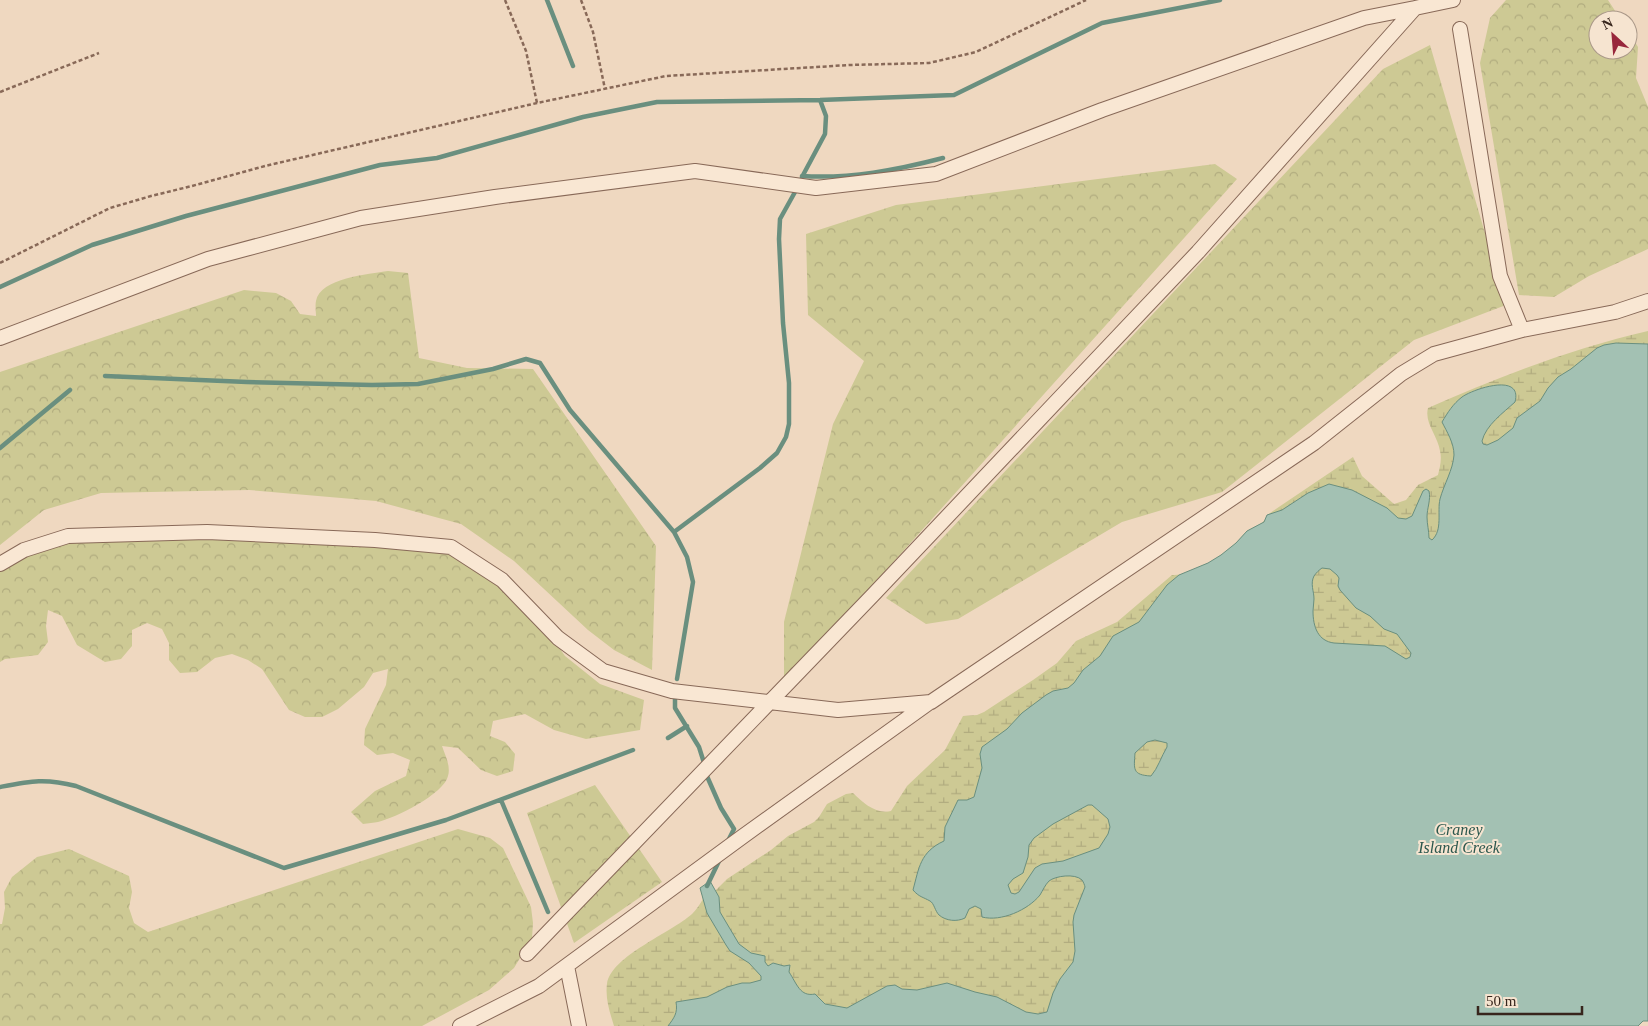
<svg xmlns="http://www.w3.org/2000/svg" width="1648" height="1026" viewBox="0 0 1648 1026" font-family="Georgia,serif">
<defs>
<pattern id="forest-crowns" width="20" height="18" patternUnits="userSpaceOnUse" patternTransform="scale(1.25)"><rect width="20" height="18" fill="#cdc994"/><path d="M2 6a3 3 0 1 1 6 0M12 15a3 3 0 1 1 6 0" fill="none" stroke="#b1ac7f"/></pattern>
<pattern id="wetland-marsh" width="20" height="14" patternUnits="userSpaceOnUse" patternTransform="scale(1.25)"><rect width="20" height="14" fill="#cdc994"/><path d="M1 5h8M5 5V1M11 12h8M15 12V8" fill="none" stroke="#b1ac7f"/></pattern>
</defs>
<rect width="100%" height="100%" fill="#efd8c0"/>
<path fill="url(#forest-crowns)" d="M1506,0H1608L1621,20H1598V50H1628V31L1638,47L1636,78L1648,107V249L1589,276L1554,297L1519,295L1480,63L1490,18Z
M1430,45L1506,305L1414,340L1222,492L1122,522L958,619L926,624L886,598L1383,69Z
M1215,164L1237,179L784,684V622L833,424L864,361L808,315L806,234L896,205Z
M388,271L408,273L419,358L467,368L533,369L656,546L652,670L614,650L588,630L514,561L461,524L376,501L249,490L101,493L44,510L0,545V372L244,290L276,293L291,301L300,314L316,316C316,312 315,305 316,301C320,278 369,274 388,271Z
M397,534L448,552L489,574L538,618L565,656L600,684L644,700L640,730L586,739L554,730L525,714L493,721L490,736L505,742L515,754L513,771L497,776L481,770L458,748L442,746C445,755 451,766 448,776C444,794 395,818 378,822C374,823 368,823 363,824L351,812L375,791L406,776L410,760L393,753L377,755L364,745L365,729L386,685L388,669L373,673L364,687L338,709L322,717H305L289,710L262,669L248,660L232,654L215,658L197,672L180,673L169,660V643L162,629L147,623L132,630V646L121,659L105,662L77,645L62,616L48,610L46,626L48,642L38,655L5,659L0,662V566L72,540L130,537Z
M595,785L662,882L574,943L527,813Z
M458,829L490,838L503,848L531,907L533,923L532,938L514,968L489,990L422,1026H0V924H2L5,908L4,892L12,877L37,857L69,849L129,876L132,892L129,908L134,923L148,932Z"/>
<path fill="url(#wetland-marsh)" d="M1648,331V800L1308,1026H614C610,1013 605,998 607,984C611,956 671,933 692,914C696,910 700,904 703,899L700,888L710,881L715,891L727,879L771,850L788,836L814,822L819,817L827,804L846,794L853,793C863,803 877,815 891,811L907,786L945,750L963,716L977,715L984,712L1033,680L1057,663L1076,641L1117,622L1172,575C1192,576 1221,557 1235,544C1239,540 1242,536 1246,532C1253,526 1265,525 1267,515L1353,457L1362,476L1394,504L1406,500L1418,485L1438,475C1440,467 1442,459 1440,451C1438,436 1424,423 1428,408C1499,377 1573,348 1648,331Z"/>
<path fill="#a3c1b3" stroke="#6a8f7f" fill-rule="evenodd" d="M1616,343L1648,344V1021H1643L1638,1026H668C674,1018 678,1013 676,1002L707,997L727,987L742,983H750L761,980V976L749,963L730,951L726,945L707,913L700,888L710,881L719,897L720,912L739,944L751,953L765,956V962L768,966L773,963L784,966L790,965L789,972C797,984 800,997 815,994L825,1004L847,1008L887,986L895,985L902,989L917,990L947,983L975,992L997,997L1026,1012L1038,1014L1047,1012L1053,993L1060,979L1073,962L1075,951L1073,922L1074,915L1085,887C1085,886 1083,881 1082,880C1075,873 1055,876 1049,881C1045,885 1043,890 1040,895C1028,910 1001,922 982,917L981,909L975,906L969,909L965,918C957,922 946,921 939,915C935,911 934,903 930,901C923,897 919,897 913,890C919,868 920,852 944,841L945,827L958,800H967L974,797L982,768L980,754L982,747L1007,729L1022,713L1046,695L1053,691L1068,688L1074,683L1083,670L1100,656L1113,636L1139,622L1167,585L1179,575L1208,563L1221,555L1236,543L1247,531L1264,522L1267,515L1282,510L1308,493L1329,484L1352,490L1387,508L1398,518L1406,519L1412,516L1423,491L1426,489L1429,491C1431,500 1427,508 1427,517C1427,524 1429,531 1429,538L1432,540C1443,530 1437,512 1440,499C1444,484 1453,470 1454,455C1454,443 1447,432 1442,422C1448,412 1453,404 1462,397C1473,389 1523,372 1515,402C1503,413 1486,425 1482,441L1483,444L1487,445L1498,440L1513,428L1517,418L1540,401L1548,388L1558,377L1571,369L1597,348L1604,345ZM1322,568L1330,569L1337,575L1339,578L1338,586L1340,590L1356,608L1370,616L1384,629L1397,634L1411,653L1410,657L1406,659L1385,646L1334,643C1318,641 1313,627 1313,611C1313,607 1314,603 1314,599C1314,591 1310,584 1314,576C1316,573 1319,570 1322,568ZM1155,740L1167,743V747C1161,757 1158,768 1151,776C1132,775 1134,769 1135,753L1147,742ZM1088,805H1092L1108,819L1110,827L1108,834L1099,848L1063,861L1042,864L1035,868L1019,892L1015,894L1011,893L1008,885L1013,879L1023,873L1028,857L1029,845L1034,838L1053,824Z"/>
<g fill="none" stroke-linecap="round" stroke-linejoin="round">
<path stroke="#6a8f7f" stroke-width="4.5" d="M547,0L573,66
M802,176C850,179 897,170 943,158
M802,177L825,134L826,116L820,100
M0,287L92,245L186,216L380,165L437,158L583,117L657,102L820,100L954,95L1102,23L1220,0
M105,376L247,382L372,385L418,384L493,369L526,359L540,363L570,410L674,532L687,557L693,582L677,679
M0,448L70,390
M674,532L760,468L777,453L786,437L789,424V383L783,323L779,239L780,219L795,192
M675,698V708L699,747L705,766
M668,738L687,726
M706,774L721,808L734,829L727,843
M0,787C31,781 45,778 76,786L284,868L446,820L633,750
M501,800L548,912
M707,886L720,859"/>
<g stroke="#886958" stroke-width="16">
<path id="minor" d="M1460,29L1500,276L1522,330
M0,338L208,259L361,218L495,197L695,171L816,188L936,174L1102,110L1364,18L1415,8
M0,564L24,550L68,536L207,532L375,540L451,547L502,580L558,638L603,671L672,691L838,710L931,702L1314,443L1401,374L1434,354L1522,330L1615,312L1648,301
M527,954L872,596L1198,252L1415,8L1453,0
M567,966L579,1026
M460,1026L539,986L742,837L930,702"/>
</g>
<path stroke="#886958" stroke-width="2.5" stroke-dasharray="4 2.5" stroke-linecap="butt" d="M505,0L526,51L537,103
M581,0L593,32L605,89
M0,92L99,53
M0,263L110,208L151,196L192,186L265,166L537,103L666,76L850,65L929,63L976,52L1086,0"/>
<use href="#minor" stroke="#f9e7d3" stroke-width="14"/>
</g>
<g text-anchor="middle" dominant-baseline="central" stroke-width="4" stroke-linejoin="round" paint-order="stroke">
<g font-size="16" font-style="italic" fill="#2b574d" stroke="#f6e4d0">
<text x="1459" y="829">Craney<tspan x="1459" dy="18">Island Creek</tspan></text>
</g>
</g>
<g transform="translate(1613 35) rotate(334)"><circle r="24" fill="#f6e4d0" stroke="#aa9888"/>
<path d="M0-4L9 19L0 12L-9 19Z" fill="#98273c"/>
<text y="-8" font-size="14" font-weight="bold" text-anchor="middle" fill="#37251c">N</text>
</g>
<path d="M1478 1006v8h104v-8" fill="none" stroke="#37251c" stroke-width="2.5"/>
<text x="1486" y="1006" font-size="15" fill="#37251c" stroke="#f6e4d0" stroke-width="4" paint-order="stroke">50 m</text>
</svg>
